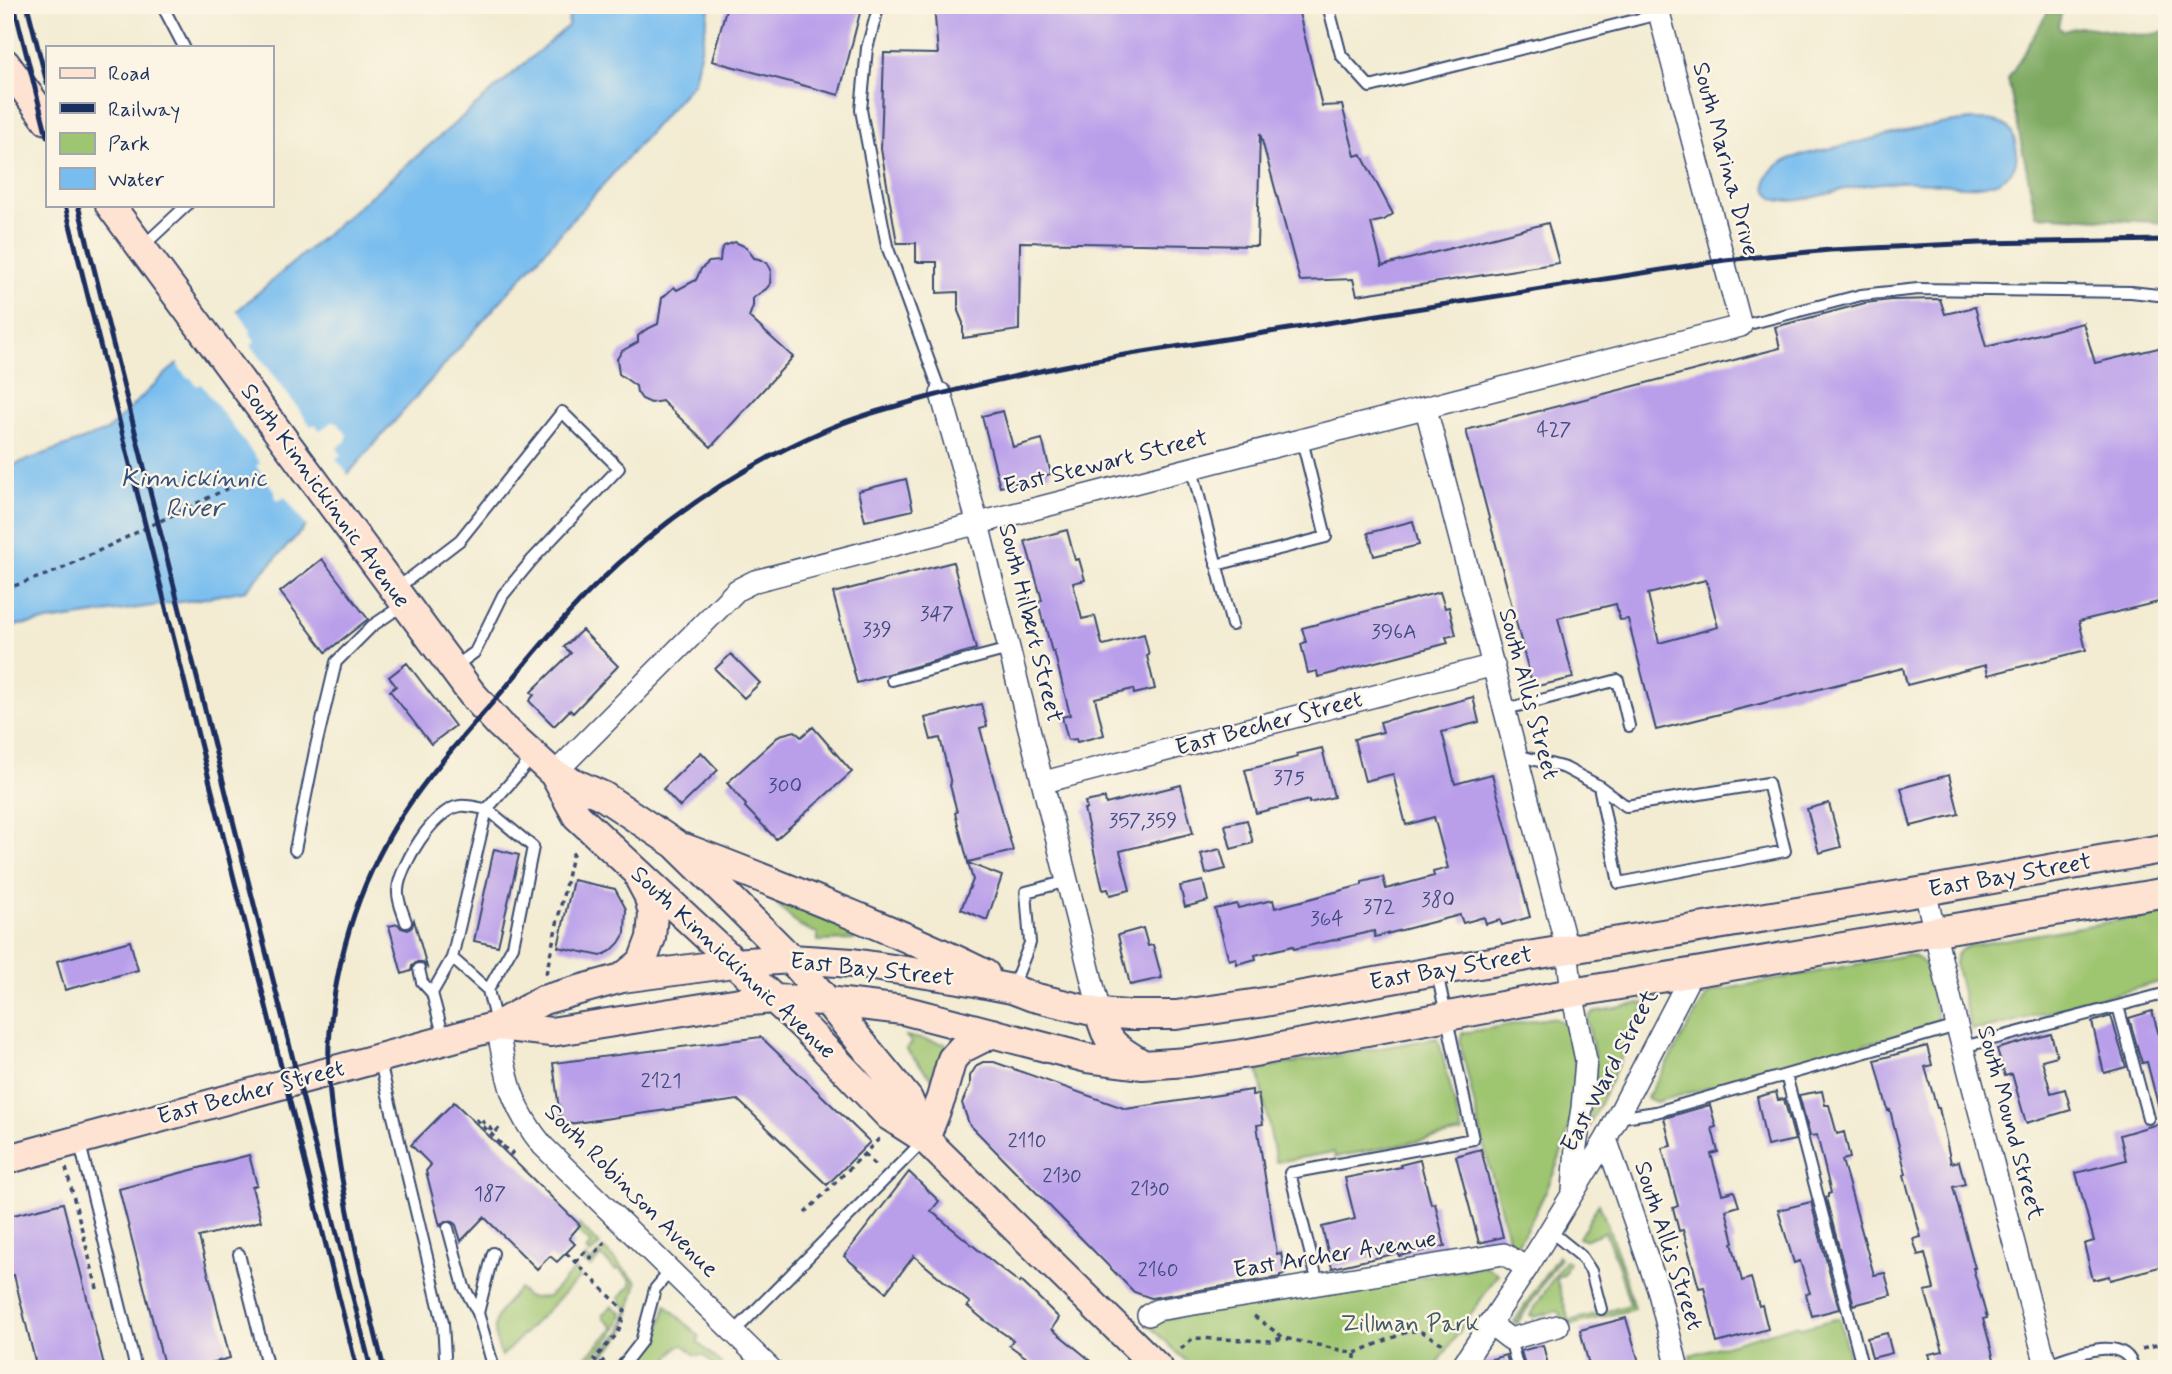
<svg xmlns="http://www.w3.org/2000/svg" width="2172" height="1374" viewBox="0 0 2172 1374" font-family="Mynerve,sans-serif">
<rect width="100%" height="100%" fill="#fcf5e5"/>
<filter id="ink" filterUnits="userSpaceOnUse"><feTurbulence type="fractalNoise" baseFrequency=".0143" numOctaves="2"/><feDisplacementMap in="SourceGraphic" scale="14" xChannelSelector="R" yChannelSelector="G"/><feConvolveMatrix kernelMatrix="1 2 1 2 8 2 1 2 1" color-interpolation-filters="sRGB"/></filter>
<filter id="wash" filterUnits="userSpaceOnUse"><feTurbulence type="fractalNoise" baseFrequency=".00686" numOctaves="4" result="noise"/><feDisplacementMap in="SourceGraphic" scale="28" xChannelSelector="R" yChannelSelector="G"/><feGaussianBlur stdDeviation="1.57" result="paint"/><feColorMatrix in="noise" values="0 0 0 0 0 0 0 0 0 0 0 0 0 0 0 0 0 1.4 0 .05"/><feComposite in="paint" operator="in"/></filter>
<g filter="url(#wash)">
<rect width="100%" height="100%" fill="#f3ecd3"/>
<path fill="#9ec570" stroke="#5c7a67" stroke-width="2" d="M766,893L855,928L854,940L818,941V934L799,926Z
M2167,912V980L1985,1029H1971L1955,963C1956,953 1960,950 1969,946Z
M1906,955C1915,956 1920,958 1926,966L1938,1021L1928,1027L1656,1102L1647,1098L1701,1005L1707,996L1715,991Z
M1644,1003L1645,1006L1587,1132L1596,1080L1595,1058L1587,1019L1593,1012Z
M1549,1018C1567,1019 1570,1031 1573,1047C1587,1111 1549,1192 1517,1245L1509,1241L1483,1142L1460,1042L1462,1033Z
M906,1036L945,1044L948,1047L934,1081L906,1049L912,1043Z
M1438,1038L1462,1133L1335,1157L1334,1152L1276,1162L1258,1069Z
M1599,1203L1621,1262L1634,1309L1563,1327L1560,1314L1557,1311L1534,1317L1530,1315L1565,1260L1569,1262L1564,1275L1556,1277L1569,1321L1630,1305L1617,1261L1605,1232L1584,1240L1579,1238Z
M580,1225L600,1245L590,1254L586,1250L591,1244L576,1230Z
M604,1249L637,1282L623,1334L600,1359L598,1357L621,1332L628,1310L622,1303L619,1298L631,1285V1280L619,1269L615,1270L601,1256L591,1267L582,1262L586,1257L591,1262Z
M1558,1256L1560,1258L1517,1324L1514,1322Z
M1486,1266L1498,1274L1434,1369H1194L1151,1327L1156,1321L1164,1319Z
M575,1269L580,1277L502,1356C487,1325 496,1312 519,1289L528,1298L548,1297Z
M666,1305L700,1337L697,1342L722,1364L723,1369H714L712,1363L703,1355H695L684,1345L678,1346L660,1369H638L657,1340Z
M612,1306L622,1313C617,1334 605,1344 591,1359L601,1368L592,1369L584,1361V1359L614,1328L603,1317V1314Z
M1839,1318L1852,1369H1694L1690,1355L1796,1325L1802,1328Z"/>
<path fill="#7eaa62" stroke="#4c6c60" stroke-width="2" d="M2052,5H2063L2058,27L2064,31C2071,29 2079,26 2086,27C2108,29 2147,42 2167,29V223L2036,215L2008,79Z"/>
<path fill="#78bdef" stroke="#4a76a6" stroke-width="2" d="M570,5H710L694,82L348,474L306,526L246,590L194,600L5,627V468L107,431L160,379L209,335L568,26Z
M1972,120C1981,120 1995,119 2003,124C2019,133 2022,165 2007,176C1982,195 1943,182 1914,182C1893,181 1870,184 1850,188C1828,193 1805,202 1782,201C1769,200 1761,186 1769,174C1773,167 1782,162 1790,159C1808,152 1828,149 1847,145C1888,135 1929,124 1972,120Z"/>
<path fill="#f3ecd3" d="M235,308L251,330L250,334L255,341L251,345L311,426L315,424L320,430L332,422H337L347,435L346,441L337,448L341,455L336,459L350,477L308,529L285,497L278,501L275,496V492L256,466L260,463L201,384L197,386L191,378H187L178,366V361L176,360Z"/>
<g id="blocks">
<path fill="#b99fea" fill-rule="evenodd" d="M727,5H862L839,95L712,61Z
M934,5H1297L1322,106L1342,105L1355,156L1361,154L1393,214L1384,220L1371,223L1382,266L1548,223L1559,263L1357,295L1353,279L1300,281L1260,133L1257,246L1020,242L1019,330L963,338V323L958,311V292L937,293V262H916V243H897L881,149L884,53L938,54Z
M735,242L746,247L754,258L759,259L767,263L771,270L770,284L766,289L753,298V306L749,317L793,357L711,447L662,401L651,403L642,399L637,392L636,386L619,374L617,359L622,351L638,342V336L645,330L658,324L662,298L674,287L677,290L696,280L701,269L709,262L720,261L721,251L724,246Z
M1940,299L1945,314L1975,307L1986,347L2083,323L2095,363L2167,346V600L2079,621L2086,650L1988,675L1986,665L1907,685L1903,668L1656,730L1628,619L1620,620L1616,604L1558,618L1573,678L1533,687L1466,430L1780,348L1775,327L1865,303L1891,300ZM1706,580L1718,627L1659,643L1648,594Z
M1003,411L1013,447L1042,439L1051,474L1000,487L982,416Z
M906,479L913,510L865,521L858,491Z
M1413,521L1419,545L1374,556L1368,533Z
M1067,530L1075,560L1079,559L1085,580L1073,583L1082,619L1095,616L1102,644L1104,645L1144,634L1149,655L1147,656L1155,689L1134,694L1133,689L1095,698L1104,735L1077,742L1076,739L1068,740L1062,717L1070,715L1054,651L1052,652L1044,621L1043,622L1038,601L1042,600L1025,541Z
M322,559L368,619L326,652L280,592Z
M953,562L976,649L857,683L833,593Z
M1440,592L1445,608L1449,607L1456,635L1446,637L1448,643L1318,677L1317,671L1308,673L1301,644L1306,642L1302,628Z
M582,630L618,666L573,713L570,710L554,726L529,701L534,695L531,692L571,653L564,647Z
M731,654L760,683L744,698L715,669Z
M407,663L455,726L431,744L390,691L396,686L389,677Z
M1473,697L1479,722L1442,732L1455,784L1492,774L1530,917L1502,925L1500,920L1486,924L1484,917L1463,923L1460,915L1375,937L1374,931L1294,949L1293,946L1255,955L1256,959L1237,964L1236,958L1229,960L1215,909L1237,904L1238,908L1273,900L1275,908L1362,885V882L1383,877L1386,889L1434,876L1433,872L1448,868L1434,817L1406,825L1393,774L1365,781L1354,739L1383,732L1380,722Z
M981,704L987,726L980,728L1013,851L968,862L955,813L957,812L950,785L951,784L940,738L931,740L925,718Z
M813,727L852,772L776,839L745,807L746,805L727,783L780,735L795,731L801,737Z
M1322,748L1334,797L1309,803V800L1256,813L1245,770L1298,757L1297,754Z
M701,752L718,770L680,807L663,789Z
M1949,775L1959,814L1911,826L1901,788Z
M1181,785L1193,833L1120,851L1130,890L1110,895L1108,889L1103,890L1084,809H1087L1085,802L1105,798L1106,804Z
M1829,803L1841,847L1819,853L1807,809Z
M1247,820L1253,843L1231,849L1225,825Z
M494,849L519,855L498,946L474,941Z
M1220,849L1226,869L1206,874L1201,854Z
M968,863L1002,876L987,920L961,909L973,880Z
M573,880L615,889L626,909L625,933L619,943L611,951L601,956L558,947Z
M1203,881L1208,901L1185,907L1180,886Z
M414,920L427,967L422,962H417L412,966L411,971L402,974L389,926L398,924L401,928L408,930L412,927Z
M1143,928L1148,946L1153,945L1162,978L1130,985L1118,935Z
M130,941L138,970L65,990L57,961Z
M2152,1011L2167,1063V1115L2161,1116L2147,1062L2142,1063L2129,1018Z
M2111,1016L2126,1067L2104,1073L2092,1022Z
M2051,1034L2057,1056L2042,1060L2051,1093L2065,1089L2071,1110L2026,1123L2012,1074L2005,1076L1997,1049Z
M761,1037L870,1142L827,1185L738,1100L561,1125L553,1063Z
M1927,1046L1932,1065L1925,1067L1937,1108H1939L1951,1163L1959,1161L1965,1184L1953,1187L1975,1268H1973L1987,1318L1983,1319L1995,1363L1972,1369H1933L1929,1354L1943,1351L1925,1291L1934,1289L1925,1253L1918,1255L1913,1239L1921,1237L1904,1175L1906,1174L1890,1110L1888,1111L1875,1060Z
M983,1062H994L1126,1109L1252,1090V1095L1258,1094L1263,1124L1257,1125L1277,1254L1281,1253L1285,1274L1280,1275V1277L1151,1298L1134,1292L969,1124L962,1103L970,1085V1076L977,1065Z
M1822,1091L1825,1105H1829L1837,1134L1844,1132L1850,1158L1842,1160L1874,1275L1885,1273L1891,1295L1854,1305L1826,1198L1828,1197V1194L1831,1193L1817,1135L1810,1136L1799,1095Z
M1776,1092L1778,1100L1784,1099L1795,1140L1767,1146L1757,1097Z
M454,1102L580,1225L569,1238L575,1244L557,1262L550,1256L537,1269L484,1217L461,1241L456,1225L453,1222L445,1221L440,1226L426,1171L431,1165L411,1145Z
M1710,1105L1716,1127L1712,1128L1718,1152L1711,1154L1722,1194L1734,1191L1739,1206L1726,1210L1734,1242L1732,1243L1742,1281L1751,1278L1759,1306L1762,1305L1768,1329L1717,1343L1704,1287L1699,1288L1683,1230L1679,1231L1673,1208L1678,1206L1662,1148L1671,1146L1664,1118Z
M2161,1123L2167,1145V1265L2110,1280L2109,1276L2093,1280L2084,1244L2094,1241L2076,1173L2126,1160L2120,1135Z
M1481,1149L1503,1237L1479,1243L1456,1156Z
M249,1155L257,1185L252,1187L261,1221L199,1237L230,1358L188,1369H165L119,1189Z
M1420,1160L1431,1204L1435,1203L1445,1246L1399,1256L1398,1253L1332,1268L1322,1227L1355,1219L1345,1178L1401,1167L1400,1165Z
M909,1172L939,1201L931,1211L999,1267L1020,1283L1021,1281L1042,1301L1059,1318L1052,1329L1101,1369H1042L1009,1345L1013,1340L984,1320L967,1306L970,1303L914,1256L886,1292L844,1256Z
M1811,1202L1839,1309L1812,1316L1806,1294L1810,1293L1800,1261L1794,1263L1778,1210Z
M63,1203L105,1369H37L14,1275L5,1277V1217Z
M1626,1318L1641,1369H1590L1580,1330Z
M1887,1333L1892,1353L1872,1358L1867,1338Z
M1543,1345L1549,1369H1526L1521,1351Z
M1506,1355L1510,1369H1476L1480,1362Z"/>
</g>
</g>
<g filter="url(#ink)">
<use href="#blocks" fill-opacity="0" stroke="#3b4b70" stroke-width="2"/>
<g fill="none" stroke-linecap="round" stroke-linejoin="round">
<g stroke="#3b4b70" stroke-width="14">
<path id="lane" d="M162,5L184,47
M879,5L867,48L861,110L887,246L941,394
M1328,5L1341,55L1370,87L1659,14
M142,247L187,205
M1741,326L1861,295L1918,289L2131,292L2167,296
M1192,469L1232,625
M1216,565L1326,537L1302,440
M396,589L460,540L562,412L619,468L532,560L503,595L475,652L453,668
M892,680L1009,649
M1506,709L1618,680L1629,726
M1517,755L1565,768L1599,786L1626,806L1768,783L1785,851L1619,883L1599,786
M295,850L316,746L336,662L372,626L403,605
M406,922C403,912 397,901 398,890C399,867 434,809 460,806C468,805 478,808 487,809L452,958L432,993L444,1038
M452,958L488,990
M419,969L422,982L432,993
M1012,989L1030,943L1026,892L1068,881
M2118,1006L2148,1118
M496,1023L488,990L513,946L533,847L487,809L534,756
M1963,1047L2167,993
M379,1058L443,1323L445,1356
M1786,1075L1863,1369
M1617,1118L1656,1112L1957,1026
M79,1140L136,1369
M448,1228L464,1287L478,1313L494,1369
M1550,1231L1581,1256L1591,1271L1601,1309
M239,1254L268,1369
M1318,1283L1290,1173L1473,1139L1437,973
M478,1313L493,1253
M734,1332L924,1140
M1510,1339L1518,1369
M2046,1364C2072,1357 2124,1331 2134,1369
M620,1369L641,1342L655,1289L671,1270"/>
</g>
<g stroke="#3b4b70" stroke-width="24">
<path id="street" d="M941,394L978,524L1100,1013
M1426,409L1567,949L1572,993L1586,1060L1582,1108L1576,1146L1573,1192
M554,774L737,590L755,581L1741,326L1657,5
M1044,782L1494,665
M1925,891L1957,1026L2047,1369
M497,1026C507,1076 509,1105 543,1146L771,1369
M1606,1139L1658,1289L1678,1369
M1148,1315L1157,1310L1504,1254L1527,1268
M1489,1323L1510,1339L1558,1326
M1460,1369L1527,1268L1606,1139L1692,973"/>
</g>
<g stroke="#3b4b70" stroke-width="32">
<path id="secondary" d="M5,63L47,120
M110,205L472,694L500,725L554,774L603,796L675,844L736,904L791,959L827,1001L908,1099L925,1139
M554,774L577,816L802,1025L889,1116L925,1139L1159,1369
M684,848C741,869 797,892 853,915C898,934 942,952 985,974
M622,978L642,962L651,938L653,913L648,895L640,880
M1100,1013C1106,1042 1114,1047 1139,1062
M497,1026L551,1032L740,1002L773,999L827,1001L903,1010L1087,1058L1143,1065L1188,1062L1249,1053L1572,993L2167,892
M925,1139L941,1098L952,1059L961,1049L993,1033
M5,1160L497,1026L543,1000L622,978L734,963L791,959L853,963L960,979L1012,989L1033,997L1100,1013L1129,1015H1176L1259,1003L1436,971L1925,891L2167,848"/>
</g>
<path stroke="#3b4b70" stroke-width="3.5" stroke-dasharray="5 5" stroke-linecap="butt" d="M5,589L57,571L251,477
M546,974L572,855L577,850
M499,1128L495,1133L479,1118L477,1120L503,1146L502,1148
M503,1146L511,1154L514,1150
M864,1154L877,1167
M2166,1155L2167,1153
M66,1168L98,1292
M805,1213L880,1138
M566,1253L625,1311L618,1333L594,1359L600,1364L607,1357
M575,1262L585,1252L591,1258L605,1242
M1254,1316L1284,1338L1355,1353L1404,1333L1418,1330L1445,1345
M1181,1349L1193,1338L1271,1341L1282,1338
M2142,1349L2167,1342
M1355,1369V1353"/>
<use href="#lane" stroke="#fff" stroke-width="10"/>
<use href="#street" stroke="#fff" stroke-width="21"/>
<use href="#secondary" stroke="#fee3d2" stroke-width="28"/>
<path stroke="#1b2f5e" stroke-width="5" d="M14,5L47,136
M27,5L47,83
M65,205L357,1369
M78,205L371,1369
M384,1369C366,1298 349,1227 338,1154C331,1113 326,1072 330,1031C338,941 367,860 421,788C447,753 478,720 506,687C534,653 562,619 593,588C659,522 735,470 821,432C852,418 885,409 918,400C984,382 1051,368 1118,356L1725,260L1830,250L1979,243L2167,240"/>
</g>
</g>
<g text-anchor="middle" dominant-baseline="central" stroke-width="5" stroke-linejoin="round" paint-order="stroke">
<g font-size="21" fill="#424b81">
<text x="1554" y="430">427</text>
<text x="937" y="614">347</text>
<text x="877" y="630">339</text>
<text x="1394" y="632">396A</text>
<text x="1289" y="778">375</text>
<text x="785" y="786">300</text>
<text x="1143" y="821">357,359</text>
<text x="1438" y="900">380</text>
<text x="1379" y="907">372</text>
<text x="1327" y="919">364</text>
<text x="661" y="1081">2121</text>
<text x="1027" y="1141">2110</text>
<text x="1062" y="1176">2130</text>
<text x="1150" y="1189">2130</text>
<text x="490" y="1194">187</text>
<text x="1158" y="1270">2160</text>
</g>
<g font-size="24" fill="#1b2f5e" stroke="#fcf5e5">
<text transform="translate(1725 159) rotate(75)">South Marina Drive</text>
<text transform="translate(1106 463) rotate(-14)">East Stewart Street</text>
<text transform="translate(325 496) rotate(54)">South Kinnickinnic Avenue</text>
<text transform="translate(1030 623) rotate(76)">South Hilbert Street</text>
<text transform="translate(1528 694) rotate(75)">South Allis Street</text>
<text transform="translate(1269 724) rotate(-15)">East Becher Street</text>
<text transform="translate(2010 876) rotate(-10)">East Bay Street</text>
<text transform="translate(733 963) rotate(43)">South Kinnickinnic Avenue</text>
<text transform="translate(1451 969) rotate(-10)">East Bay Street</text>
<text transform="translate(872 970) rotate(6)">East Bay Street</text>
<text transform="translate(1610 1071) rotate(-62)">East Ward Street</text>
<text transform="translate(251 1093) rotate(-15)">East Becher Street</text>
<text transform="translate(2010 1123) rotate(75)">South Mound Street</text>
<text transform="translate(631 1191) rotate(45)">South Robinson Avenue</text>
<text transform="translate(1668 1246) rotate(72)">South Allis Street</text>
<text transform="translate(1335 1255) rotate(-9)">East Archer Avenue</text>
</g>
<g font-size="24" fill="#425c63" stroke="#fcf5e5">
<text x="1410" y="1324">Zillman Park</text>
</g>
<g font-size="26" font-style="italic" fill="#325282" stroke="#fcf5e5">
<text x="194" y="479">Kinnickinnic<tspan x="194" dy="30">River</tspan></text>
</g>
</g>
<rect width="2172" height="1374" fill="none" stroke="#fcf5e5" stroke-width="28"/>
<rect x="46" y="46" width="228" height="161" fill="#fcf5e5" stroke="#a2a6af" stroke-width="2"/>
<rect x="60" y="68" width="35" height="10" fill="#fee3d2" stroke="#a2a6af" stroke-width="2"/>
<text x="108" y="80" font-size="21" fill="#1b2f5e">Road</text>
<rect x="60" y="103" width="35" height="10" fill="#1b2f5e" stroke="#a2a6af" stroke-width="2"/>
<text x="108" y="116" font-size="21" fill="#1b2f5e">Railway</text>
<rect x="60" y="133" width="35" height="21" fill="#9ec570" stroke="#a2a6af" stroke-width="2"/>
<text x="108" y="150" font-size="21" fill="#1b2f5e">Park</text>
<rect x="60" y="168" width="35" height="21" fill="#78bdef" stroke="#a2a6af" stroke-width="2"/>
<text x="108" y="186" font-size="21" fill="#1b2f5e">Water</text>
</svg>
